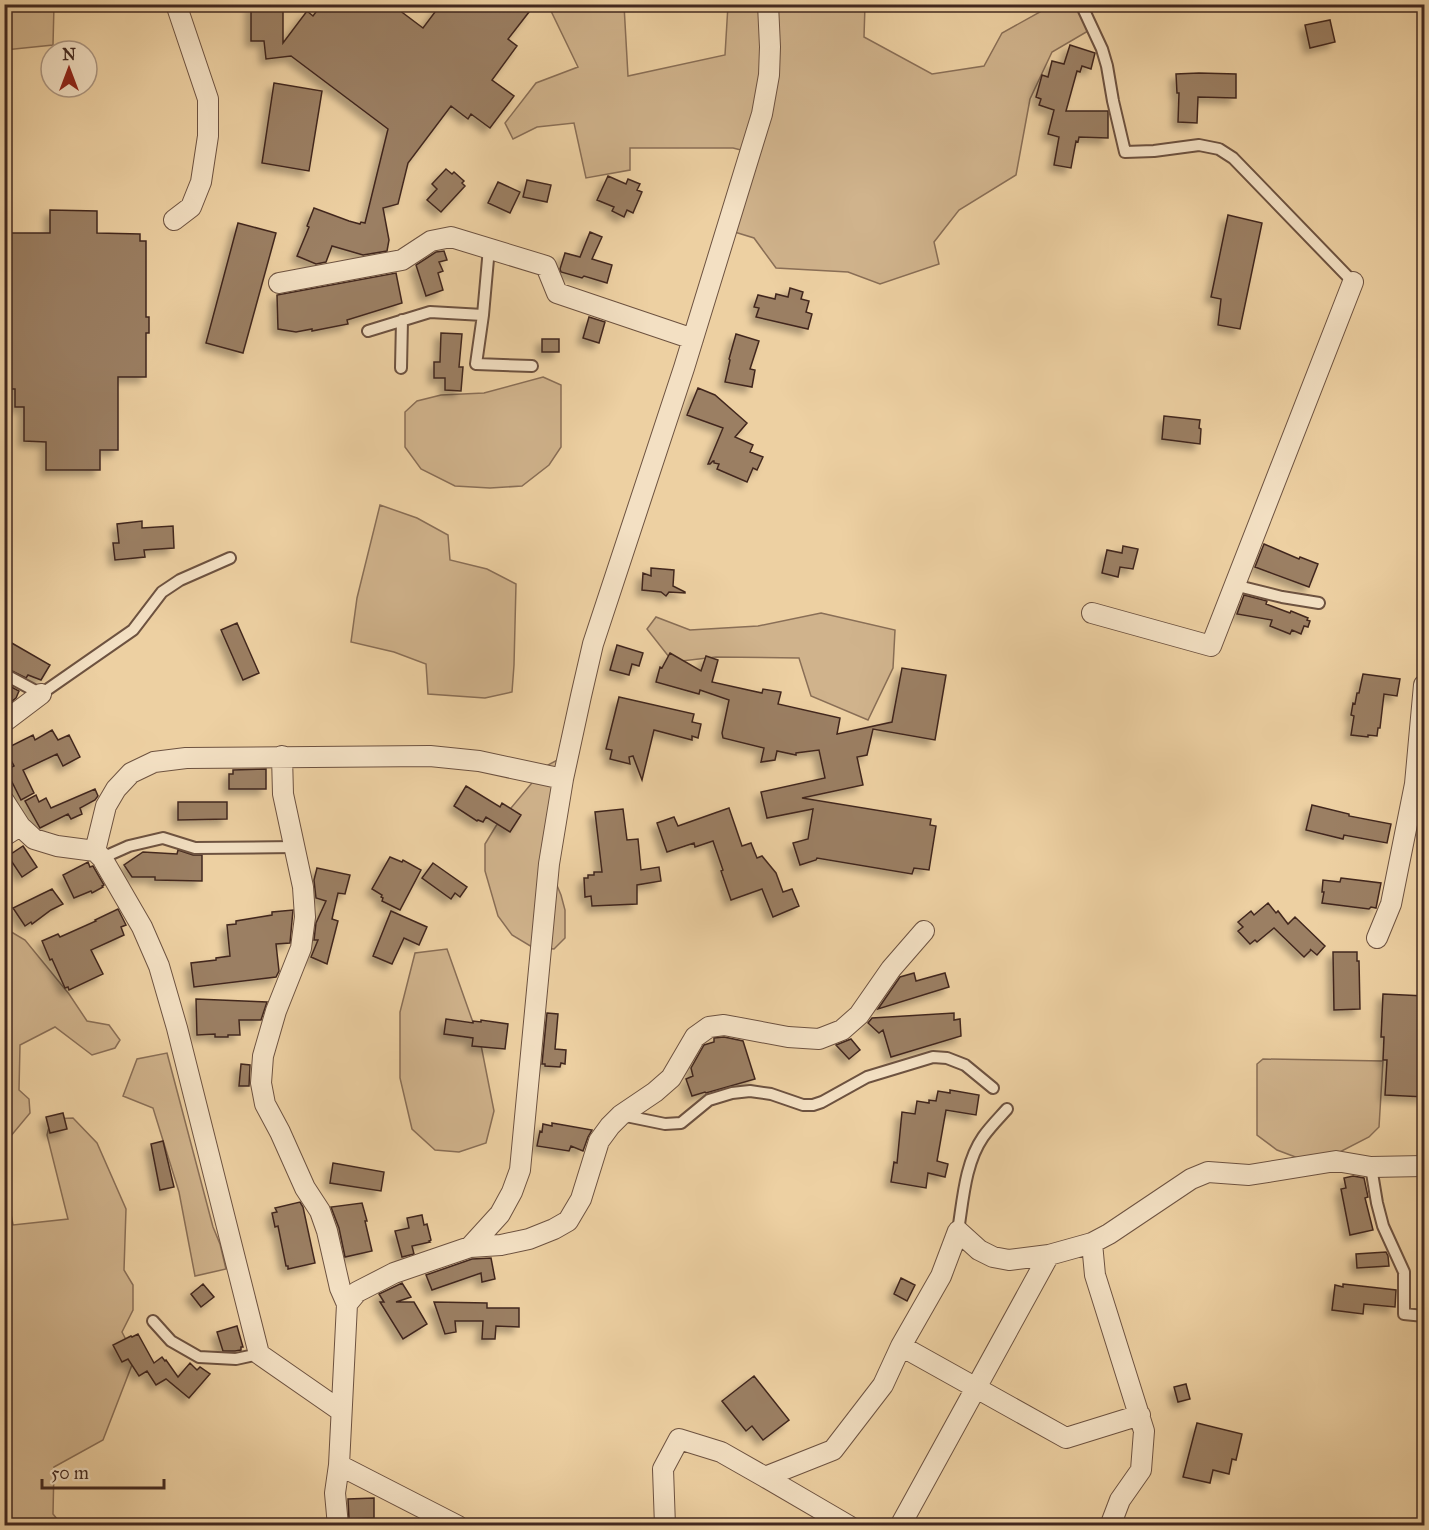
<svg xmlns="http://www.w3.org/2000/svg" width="1429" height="1530" viewBox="0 0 1429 1530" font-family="'IM FELL Great Primer',serif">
<defs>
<filter id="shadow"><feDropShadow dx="-5.5" dy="5.5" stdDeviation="3" flood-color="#0004"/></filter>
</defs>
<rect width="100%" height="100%" fill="#edd0a2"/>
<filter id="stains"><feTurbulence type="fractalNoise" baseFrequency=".00333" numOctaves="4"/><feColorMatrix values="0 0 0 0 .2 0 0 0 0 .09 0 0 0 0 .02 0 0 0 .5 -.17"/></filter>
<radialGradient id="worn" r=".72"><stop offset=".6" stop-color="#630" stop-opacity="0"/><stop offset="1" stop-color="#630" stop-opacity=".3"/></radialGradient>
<path fill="#d0b38c" stroke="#896e56" stroke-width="1.5" d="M4,5H54L53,45L5,50Z
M551,5H624L628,76L725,55L728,5H865L864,37L932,74L984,66L1002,33L1040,12L1046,5H1087L1088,31L1052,52L1030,99L1016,175L959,210L934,242L939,264L880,284L848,272L776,268L754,238L728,230L753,153L733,148H630V170L586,178L574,123L537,127L513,139L505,123L536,83L578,67L551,11Z
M543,377L561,385V447L549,465L522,486L490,488L455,486L421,469L405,447V412L417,401L441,395L484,393Z
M380,505L417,518L448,535L450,560L487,569L516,584L514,665L512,692L485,698L428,694L426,664L394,652L351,642L357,598Z
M821,613L895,630L893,668L868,720L811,696L799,658L716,657L673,662L647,629L656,617L690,630L758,626Z
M569,754L542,850L561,895L565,910V938L554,949L532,947L512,935L498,916L485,871V844L496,826L546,766Z
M8,930L25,940L69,994L87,1021L109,1025L120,1040L115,1048L92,1055L55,1027L20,1045L19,1090L29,1099L30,1113L5,1143L4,931Z
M447,949L481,1045L494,1111L486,1143L459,1152L435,1150L412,1129L400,1078V1012L415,953Z
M167,1053L213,1227L220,1244L226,1269L195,1276L179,1192L153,1108L123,1096L137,1059Z
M1263,1059L1383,1061L1379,1127L1369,1137L1332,1156L1298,1158L1277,1150L1257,1135V1064Z
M73,1118L97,1143L126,1209L124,1270L133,1285V1310L122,1332L135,1357L103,1440L54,1467L53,1514L62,1525H5L4,1454L11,1390L4,1371V1176L13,1225L68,1219L47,1135L51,1119Z"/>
<path fill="#9b7f63" stroke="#42281f" stroke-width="1.5" filter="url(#shadow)" d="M251,4H283V43L307,11L313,16L322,4H391L423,28L441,4H519L529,12L508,39L517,46L492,80L514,96L490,128L471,114L468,119L451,106L408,163L398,204L383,208L389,240L387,251L363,255L332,246L326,262L316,264L297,256L309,227L307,226L314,208L349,221L360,224L361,222L365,223L388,129L291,56L266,59L264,41H251Z
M1330,20L1335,42L1310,48L1305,25Z
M1070,45L1095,53L1091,69L1082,66L1080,72L1077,71L1066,111H1108V138L1079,137L1078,142L1076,141L1071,168L1054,165L1059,137L1048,134L1054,110L1039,105L1041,99L1036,97L1042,75L1048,77L1052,61L1064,64Z
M1199,73L1236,74V98L1198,97L1197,123L1178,122L1179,93H1177L1176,74Z
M274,83L322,91L309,171L262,163Z
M446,169L452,174L454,172L464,181L462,183L465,186L441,212L427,200L437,189L432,184Z
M608,176L626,184L628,179L640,184L637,190L642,192L633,213L627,210L624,217L612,211L614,207L597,200Z
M527,180L551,185L547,202L523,197Z
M498,182L520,192L510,213L488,203Z
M50,210L97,211V233L140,234V241H146V317H149V333H146V377H118V450H100V470H46V442L24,441V407H15V389H4V242H8V233H50Z
M1228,215L1262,223L1240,329L1218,325L1221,299L1211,297Z
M238,223L276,233L243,353L206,343Z
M590,232L602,237L592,259L612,265L607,283L584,276L582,278L561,272L560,269L565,253L580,257Z
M444,251L447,260L439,262L443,271L438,273L443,290L426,296L416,265L436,252Z
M396,273L402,303L347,320L348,324L312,331V329L296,332L278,329L277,295Z
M790,288L803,292L801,299L809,301L806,312L812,314L808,329L756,317L759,308L754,307L758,295L775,299L776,294L788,297Z
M589,317L605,322L599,343L583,338Z
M441,333L462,334L459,367H463L461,391L445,390V378H434V362H440Z
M736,334L759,341L750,369L755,370L752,387L725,382L730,360L729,359Z
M542,339H559V352H542Z
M698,388L715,395L747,423L735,437L753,445L750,452L763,457L757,470L753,468L747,482L717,469L719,464L714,463V461H713L710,464H708L723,428L687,415Z
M1164,416L1200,420L1199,428L1201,429L1200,444L1162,439Z
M142,521V528L173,526L174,548L144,550L145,557L115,560L113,543H119L117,524Z
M1264,544L1299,559L1300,557L1318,564L1309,587L1255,567Z
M1123,546L1138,549L1133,569L1120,567L1118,577L1102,573L1107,550L1122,553Z
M651,568L674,570L673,586L685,592V593L669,592L666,596L661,592L642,590L643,573L651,576Z
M1244,595L1267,601L1266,604L1290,613L1291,611L1308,618L1307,620L1310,621L1308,627L1304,626L1301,634L1292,630L1290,634L1270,626L1272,620L1237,614Z
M237,623L259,673L243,680L221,630Z
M10,642L50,665L41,680L28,675L26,678L4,667V652Z
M617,645L643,653L639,666L632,664L629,675L610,670Z
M670,653L701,671L706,656L718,660L712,682L762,693L763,689L781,692L778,704L840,718L837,734L892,722L902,668L946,675L935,740L873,729L867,755L857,757L863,785L802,798L931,819L930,825L936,826L929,870L914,868L912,874L817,858L816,860L800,865L793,843L808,839L813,809L767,818L761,792L825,778L819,750L796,753V755L777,751L775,760L761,762L764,748L723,738L722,733L729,700L700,690L699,694L656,682L660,667L662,668Z
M1363,674L1400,679L1397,696L1384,694L1380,728H1378L1377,736L1368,735V737L1351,735L1354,716L1351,715L1353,703L1355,704L1357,693H1359Z
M4,683L19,691L16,698L4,707Z
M619,697L694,714L692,722L701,724L698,738L692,736V740L654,730L642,780L633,756L629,757L630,764L610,759L612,750L606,749Z
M52,730L58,740L69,735L80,757L63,766L57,754L23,770L34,793L21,800L6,770L14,766L5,749L33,735L35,740Z
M266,769V789H229V774H233V770Z
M466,786L500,807L502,803L521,815L510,832L486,817L483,822L478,820L477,821L454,806Z
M95,789L98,796L95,800L80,808L82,814L71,819L68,814L40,828L25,801L36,795L39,802L46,798L51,808Z
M178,802H227V819L178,820Z
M1312,805L1349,814V816L1391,824L1387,843L1344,835L1343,839L1306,830Z
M729,808L742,846L751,843L757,858L762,856L776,873L783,892L792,889L799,906L773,917L762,889L731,900L721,871L723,870L713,841L695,847L694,843L667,852L657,823L674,817L678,826Z
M623,809L627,840L638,839L641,870L659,867L661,881L637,885V904L592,906L591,896L585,897L584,878H588V875H594V872H602L595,812Z
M23,846L37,867L22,877L8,856Z
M178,850L193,855H202V881L155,880V877H132L124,865L143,852L177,854Z
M390,857L402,862L403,860L421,870L400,910L382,901L383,898L381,897L382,895L372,889Z
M88,862L90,867L93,866L104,885L102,886L103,887L92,893L91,891L74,898L63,875Z
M433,863L467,887L460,897L455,893L451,899L422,878Z
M317,868L350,875L345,894L338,893L332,919L338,921L327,964L311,957L318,940H314L316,923L326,901L316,898L314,880Z
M1341,878L1381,883L1376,908L1371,907L1369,909L1322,903L1324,892H1322L1323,880L1340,882Z
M52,889L63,904L51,910L32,924L31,922L25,926L13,908Z
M1268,903L1276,913L1278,911L1288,924L1295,917L1325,946L1317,955L1310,949L1311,950L1304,957L1274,928L1257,942L1255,940L1250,944L1238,931L1243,927L1238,922L1251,911L1254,915Z
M118,909L126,925L121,927L124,935L91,950L103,974L69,990L68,987L65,988L52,959L50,960L42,941L58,934L60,937L96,921L95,920Z
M293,910L290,943L276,944L279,971L276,977L194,987L191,963L216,960V958L230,956L227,925L236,924V921L272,915V912Z
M391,911L427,927L419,945L404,938L392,964L373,956Z
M1333,952H1357V961H1359L1360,1009L1334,1010Z
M914,973L916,981L945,973L949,987L878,1009L900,977Z
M1383,994L1425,996V1097L1385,1095L1387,1060H1383L1384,1037H1381Z
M196,999L267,1002L261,1020H239L240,1035H228V1037H215V1034L197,1035Z
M547,1013L558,1014L555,1049L566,1050L565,1064L561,1063L560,1067L545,1066V1064H542Z
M954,1013V1020L960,1019L961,1036L891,1057L883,1030L879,1033L868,1023L872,1018Z
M446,1019L473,1023V1021L481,1022V1020L508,1024L505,1049L472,1046L473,1038L444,1034Z
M724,1037L743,1041L755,1079L706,1093L705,1092L692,1096L686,1079L693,1076L691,1068L704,1045L714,1042V1038Z
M851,1039L860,1050L849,1059L836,1045Z
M241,1064L250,1065L249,1086H239Z
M950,1090L979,1095L976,1115L946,1110L937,1161L948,1164L945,1177L928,1173L926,1188L891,1182L894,1162L897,1163L902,1112L915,1114L917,1101L929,1103V1100L936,1101L938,1091L950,1093Z
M63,1113L67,1129L50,1133L46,1117Z
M552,1123L592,1130L588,1137L583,1151L571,1146L569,1151L537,1146L540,1131L542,1132L543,1124L552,1126Z
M163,1141L174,1187L160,1190L151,1144Z
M333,1163L384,1172L381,1191L330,1183Z
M1353,1176L1364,1178L1368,1197L1365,1198L1373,1230L1350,1235L1341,1189L1346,1188L1344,1178Z
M300,1202L303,1207L315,1263L288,1269V1266H286L278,1226L275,1227L272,1213L277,1212L275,1208Z
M362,1203L367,1221H365L372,1251L345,1257L339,1228L331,1207Z
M422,1215L424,1225L427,1224L431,1240L429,1241L430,1242L412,1246L414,1254L402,1257L395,1231L409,1228L407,1218Z
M1386,1252L1388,1256L1389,1266L1357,1268L1356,1254Z
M491,1258L495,1279L482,1282L481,1273L432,1290L426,1275L472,1259Z
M901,1278L915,1285L907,1301L894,1294Z
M402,1283L411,1297L396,1302H414L427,1324L403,1339L380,1302H384L379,1294Z
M203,1284L214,1297L201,1307L191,1294Z
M1343,1284L1396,1290L1395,1307L1364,1304L1363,1314L1332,1310L1335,1285L1343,1287Z
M434,1302L487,1303V1308H519V1327L496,1326L495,1339H482L483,1321H455L456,1332L445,1334Z
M237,1326L243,1347H241V1350L235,1351H223L217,1332Z
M138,1334L154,1363L162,1357L165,1361L166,1360L178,1377L190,1363L197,1370L200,1367L210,1374L189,1398L166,1379L156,1385L147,1371L139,1376L128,1359L122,1362L113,1345L131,1336L132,1337Z
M754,1376L789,1420L763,1440L752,1426L746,1431L722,1401Z
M1186,1384L1190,1399L1178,1402L1174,1387Z
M1197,1423L1242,1434L1236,1460L1232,1459L1229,1474L1213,1470L1210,1483L1183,1477Z
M374,1498V1518L349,1519L348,1499Z"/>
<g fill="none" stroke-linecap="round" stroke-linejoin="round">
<g stroke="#6d5240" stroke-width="14">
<path id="service" d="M1081,4L1102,49L1107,66L1113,101L1125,152L1154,151L1199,145L1219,149L1233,158L1353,282
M489,248L483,315L476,364L532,366
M368,331L430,312L483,315
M401,368L402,320
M1234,585L1282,597L1319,603
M4,674L41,694L133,630L162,592L180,580L230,558
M102,858L129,846L163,838L195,848L295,847
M621,1115L665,1124L681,1123L709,1100L732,1093L750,1091L771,1094L803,1105H813L822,1102L867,1077L933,1057L947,1058L965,1065L993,1088
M1371,1167L1377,1203L1383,1226L1404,1272V1314L1424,1316
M958,1231C963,1200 965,1163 983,1137C990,1127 999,1118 1007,1109
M153,1321L171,1341L199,1357L236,1359L259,1354"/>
</g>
<g stroke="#6d5240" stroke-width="22">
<path id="minor" d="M174,220L191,207L201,182L208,136V99L176,4
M279,283L402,260L431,241L451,237L546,266L557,293L693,339
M1092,613L1211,646L1353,282
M4,722L41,694
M282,756L283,794L303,887L305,917L301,948L276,1011L263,1056L261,1083L265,1104L280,1132L305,1188L320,1211L327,1231L340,1288L347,1304L339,1465L335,1493L338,1526
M4,801L20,826L34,839L57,846L95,851L102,858L142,927L159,966L177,1028L259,1354L341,1411
M4,836L20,826
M95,851L106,806L116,789L131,773L154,762L186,758L430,756L479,761L563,779
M1377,938L1391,904L1415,784L1424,685
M1092,1243L1095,1275L1144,1431L1141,1470L1120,1500L1112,1521V1526
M470,1247L500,1214L512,1192L520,1170L549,864L563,779L581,696L593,644L684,368L762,114L769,75L770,47L768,4
M347,1304L357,1292L394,1273L470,1247L501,1245L529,1239L554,1229L568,1221L581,1199L599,1141L610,1126L621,1115L655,1092L671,1078L695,1037L709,1027L724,1025L788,1037L819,1039L842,1030L859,1015L891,969L924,931
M901,1346L1066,1438L1140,1415
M339,1465L458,1526
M765,1477L849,1526
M665,1526L663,1469L679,1439L721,1452L765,1477L833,1450L883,1385L901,1346L941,1276L958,1231L979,1250L993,1257L1009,1260L1049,1255L1092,1243L1109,1234L1191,1179L1208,1172L1249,1175L1336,1161L1371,1167L1424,1166
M900,1526L1049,1255"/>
</g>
<use href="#service" stroke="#f3e0c3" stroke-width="10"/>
<use href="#minor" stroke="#f3e0c3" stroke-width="20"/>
</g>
<rect width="1429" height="1530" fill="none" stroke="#edd0a2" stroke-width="24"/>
<rect x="6" y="6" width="1417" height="1518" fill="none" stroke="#42281f" stroke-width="3"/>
<rect x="12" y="12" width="1405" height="1506" fill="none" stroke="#42281f" stroke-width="1.5"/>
<g transform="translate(69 69)"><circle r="28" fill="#f3e0c3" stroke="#ac9681" stroke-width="1.5"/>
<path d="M0-4.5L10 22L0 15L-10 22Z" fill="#8f2418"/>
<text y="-9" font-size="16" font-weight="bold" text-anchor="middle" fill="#42281f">N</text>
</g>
<path d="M42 1479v9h122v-9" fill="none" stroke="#42281f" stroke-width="3"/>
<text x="51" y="1479" font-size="18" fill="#42281f" stroke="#f3e0c3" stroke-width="4.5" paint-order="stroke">50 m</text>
<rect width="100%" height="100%" filter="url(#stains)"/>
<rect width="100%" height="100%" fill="url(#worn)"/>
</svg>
